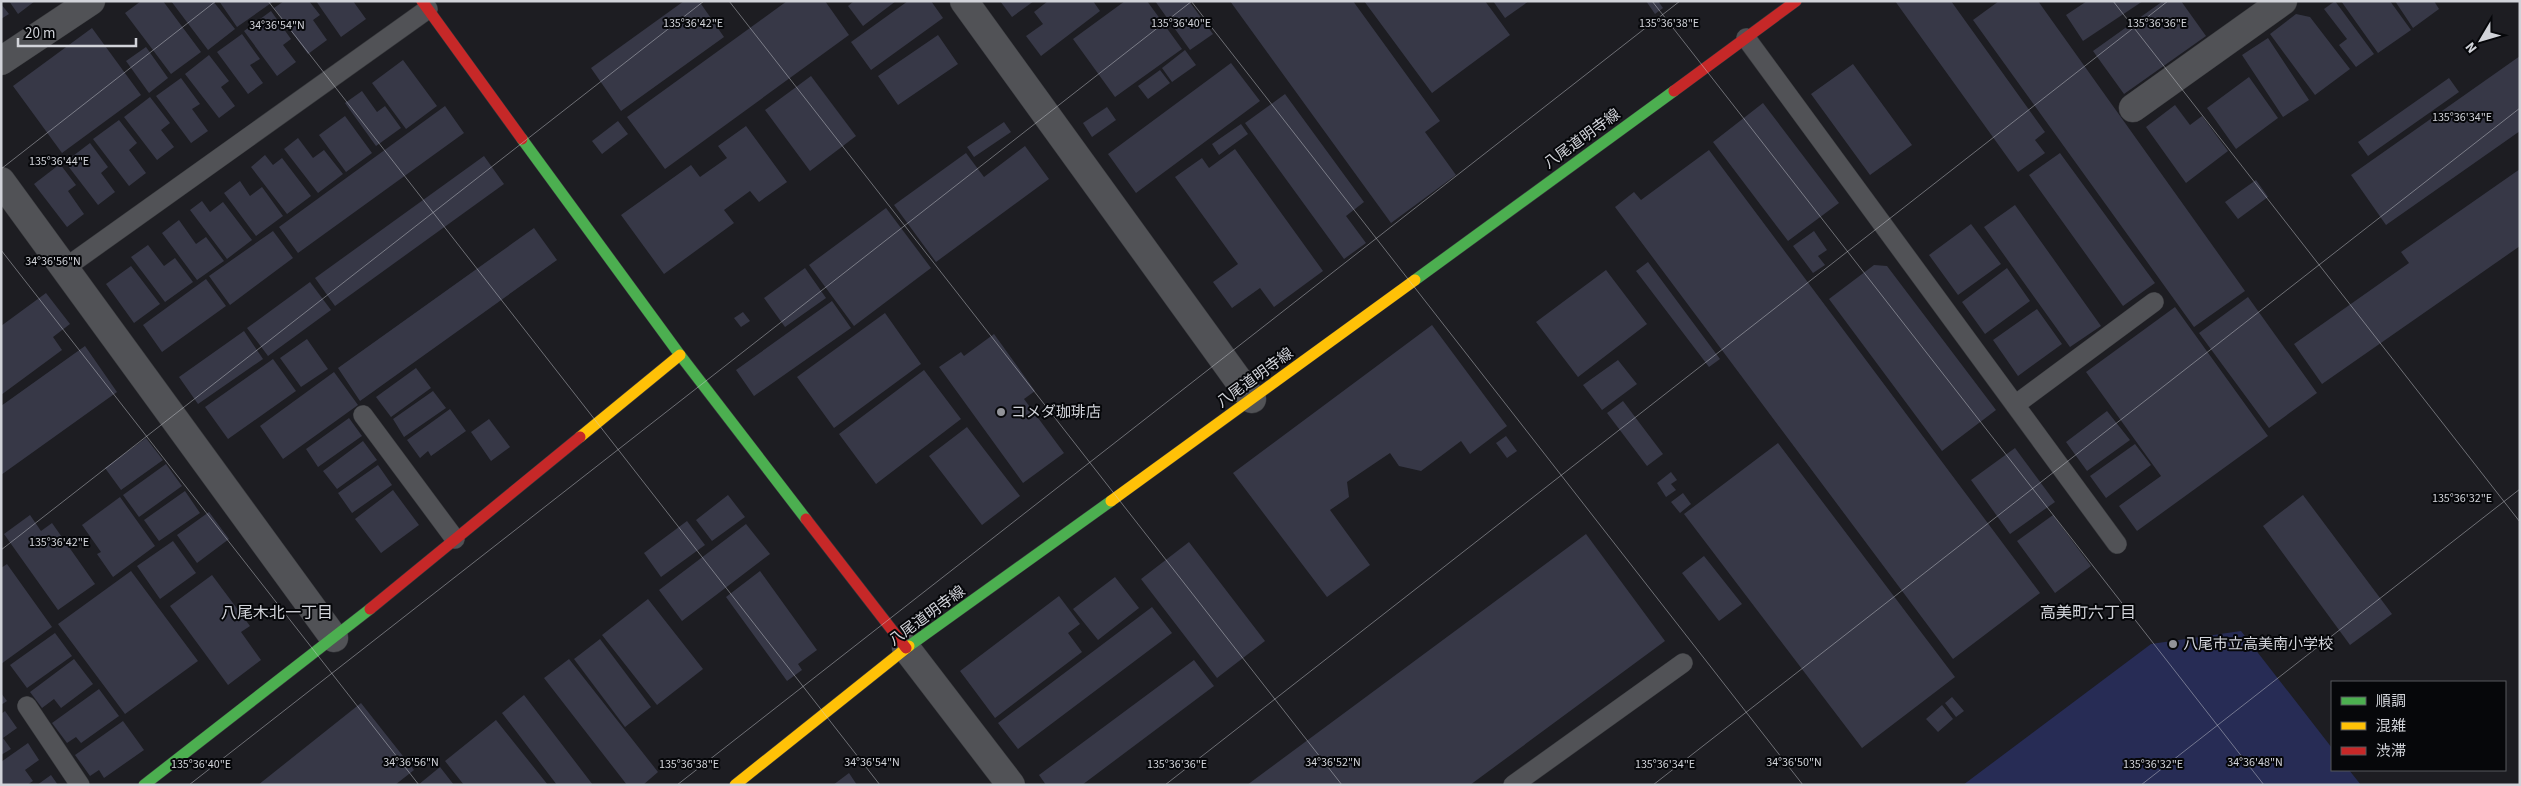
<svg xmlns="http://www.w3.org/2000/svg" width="2521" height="786" viewBox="0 0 2521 786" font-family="'Source Sans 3','Noto Sans JP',sans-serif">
<rect width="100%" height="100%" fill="#1d1d22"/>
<path fill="#272c55" d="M2241,631L2332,748V770H2349L2361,785H1963L2151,644Z"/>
<path fill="#373847" d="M9,1H35L18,14Z
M141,1H163L201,52L171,74L125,13Z
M171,1H213L235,29L208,50Z
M219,1H274L237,27Z
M284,1H309L320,15L313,20L327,40L308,54L274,8Z
M316,1H353L366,19L341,37Z
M684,1H699L724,37L621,111L591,68Z
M787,1H825L849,35L665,169L627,117Z
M854,1H896L863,26L848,6Z
M908,1H931L943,18L871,70L851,42Z
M1000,1H1034L1012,17Z
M1048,1H1093L1100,11L1041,56L1026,36L1043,24L1034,12Z
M1125,1H1147L1182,49L1115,97L1073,39Z
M1155,1H1189L1213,34L1190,50Z
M1230,1H1353L1440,121L1425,132L1456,175L1391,223Z
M1364,1H1485L1510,35L1432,93Z
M1493,1H1529L1505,18Z
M1646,1H1658L1663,8L1655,14Z
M1895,1H1951L2045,132L2035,140L2045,153L2018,172Z
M1999,1H2038L2245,291L2194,327L1973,20Z
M2087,1H2143L2083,41L2066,15Z
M2163,1H2181L2206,36L2124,94L2093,51Z
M2335,1L2374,54L2356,67L2339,45L2347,39L2324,9Z
M2341,1H2390L2411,30L2378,53Z
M2395,1H2434L2439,9L2413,28Z
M1,4L9,14L1,19Z
M271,11L291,39L283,45L296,62L277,76L244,31Z
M2296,14L2310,17L2350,69L2315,95L2270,34Z
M92,28L141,95L62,153L13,86Z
M242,34L260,59L250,65L263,83L248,94L217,52Z
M938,35L958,64L898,105L878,76Z
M2268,38L2309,100L2283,117L2242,55Z
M146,47L168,78L149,93L126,61Z
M1185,50L1196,65L1172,82L1162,68Z
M209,55L229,81L221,87L235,106L219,118L185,74Z
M2520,56V131L2386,225L2351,175Z
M403,60L437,106L406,129L372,83Z
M1231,63L1260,101L1136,193L1108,154Z
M1853,64L1912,145L1870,175L1811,94Z
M1160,70L1170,83L1148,99L1138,86Z
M811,76L856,136L810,171L765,110Z
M2249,77L2278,118L2236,149L2207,108Z
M181,78L200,104L192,109L208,131L191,143L156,96Z
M2449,78L2459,92L2368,156L2358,142Z
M362,91L377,112L385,106L401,128L376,146L345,103Z
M1285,94L1364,202L1346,216L1366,243L1344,259L1245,123Z
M150,97L170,123L161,130L174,147L157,160L124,117Z
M1763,103L1839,203L1788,241L1713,142Z
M2175,105L2190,125L2202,116L2228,151L2186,183L2146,127Z
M445,106L464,133L298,253L279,227Z
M1107,107L1116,120L1092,137L1083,123Z
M345,116L372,153L346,172L319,135Z
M119,120L137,143L129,150L146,173L129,186L93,139Z
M618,121L628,134L602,154L592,141Z
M1004,122L1011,132L974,157L967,147Z
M1241,124L1248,134L1219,155L1212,144Z
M746,126L787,182L759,202L750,191L724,210L734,223L664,274L621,215L691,165L700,177L727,158L718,146Z
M298,138L313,158L324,150L343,174L318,193L284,149Z
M90,143L108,167L101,173L115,192L98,205L65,162Z
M1025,146L1049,179L936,262L894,205L966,153L984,177Z
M1235,149L1323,271L1274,307L1260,288L1232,308L1213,282L1238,264L1175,177L1202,158L1209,168Z
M1709,150L2040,593L1953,659L1615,207L1634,192L1641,200Z
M2060,153L2155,283L2123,306L2029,175Z
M265,155L273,165L282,158L311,196L287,214L251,167Z
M484,156L504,184L335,306L315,278Z
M60,164L76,185L68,191L84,214L67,227L34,184Z
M2520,169V246L2322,384L2294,344L2409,263L2401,252Z
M2256,180L2268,197L2238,219L2225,202Z
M240,181L250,196L262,187L283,216L256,236L224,193Z
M202,201L210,212L223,202L252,240L227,259L190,210Z
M2015,205L2101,326L2070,347L1984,227Z
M886,208L931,268L854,326L809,265Z
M179,220L196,244L206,237L224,261L197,280L162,233Z
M1971,224L2001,264L1958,295L1929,255Z
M534,228L557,260L360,401L338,368Z
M273,231L293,258L230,305L209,276Z
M1814,231L1827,250L1818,256L1825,265L1813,273L1793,246Z
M148,245L164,266L175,258L193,282L165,302L131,257Z
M1648,262L1720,359L1709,367L1636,271Z
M1874,265L1887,266L1996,410L1942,451L1829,299Z
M131,266L160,304L134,323L106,284Z
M805,268L826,298L785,327L764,298Z
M2007,268L2030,301L1985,334L1962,302Z
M1606,270L1647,324L1578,377L1536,322Z
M206,279L226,306L162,352L143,325Z
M310,282L331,310L268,356L247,328Z
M46,293L70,324L53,337L62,350L1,395V326Z
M2248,297L2317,393L2269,428L2199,333Z
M832,301L851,328L754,396L736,370Z
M2175,307L2268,436L2137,531L2119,506L2161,476L2086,372Z
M2037,309L2062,344L2018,376L1993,340Z
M743,312L750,321L741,327L734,318Z
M885,313L921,364L834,428L797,377Z
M1432,325L1507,426L1470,454L1461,441L1421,471L1399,466L1390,453L1347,482L1349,497L1330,510L1370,565L1327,597L1233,473Z
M244,331L263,359L198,404L179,377Z
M994,334L1035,391L1024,399L1064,453L1023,483L939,367L961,352L964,356Z
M307,339L328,369L301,387L280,358Z
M85,346L117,392L1,475V406Z
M273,359L296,391L228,439L205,407Z
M1618,360L1637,384L1602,410L1583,385Z
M416,368L431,388L391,417L376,397Z
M924,370L961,419L876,484L839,434Z
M334,372L358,405L283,459L260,426Z
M433,391L446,408L404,437L393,419Z
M1623,401L1663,454L1647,466L1607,413Z
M450,409L466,431L431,456L428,451L420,458L407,440Z
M2107,411L2130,440L2087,471L2066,442Z
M349,418L362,436L318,467L306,449Z
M489,419L510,447L491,461L471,432Z
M967,427L1020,496L982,525L929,456Z
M1506,436L1517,451L1507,458L1496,443Z
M146,438L163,460L121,490L105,468Z
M363,441L377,460L337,489L323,471Z
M1778,443L1955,677L1862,748L1684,514Z
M2135,444L2151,465L2106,498L2090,476Z
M2015,448L2055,502L2010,534L1971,480Z
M166,464L182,486L139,517L123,495Z
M378,465L392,485L352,513L338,493Z
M1671,472L1677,480L1671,484L1676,490L1666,497L1657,483Z
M393,490L419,525L381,553L355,519Z
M185,491L200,513L159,541L144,520Z
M1683,493L1691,504L1680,513L1671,502Z
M728,495L745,517L712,541L696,520Z
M2303,495L2392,614L2350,645L2263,526Z
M120,497L155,546L113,577L97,554L101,552L82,525Z
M209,512L229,539L197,563L177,535Z
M30,515L41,531L52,523L95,584L58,610L4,534Z
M2053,515L2091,566L2055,593L2017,541Z
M687,521L705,545L661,577L644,553Z
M746,524L770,554L682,621L659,590Z
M1586,534L1665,641L1470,785H1247Z
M173,541L196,573L160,599L137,566Z
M1189,542L1265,641L1217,678L1141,579Z
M1704,556L1742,604L1719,621L1682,573Z
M7,564L52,627L1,664V568Z
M131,571L198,661L125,714L58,624Z
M760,571L817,650L798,664L802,670L787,681L726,597Z
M212,575L250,626L241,632L261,660L228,685L170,606Z
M1115,577L1139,608L1098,640L1073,609Z
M1059,596L1080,624L1068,633L1082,652L995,718L960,671Z
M648,599L703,669L657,705L602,635Z
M1152,607L1172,633L1018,749L998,723Z
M55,633L72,656L27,688L10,665Z
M600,639L651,707L625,727L574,659Z
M74,659L93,684L61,708L54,699L42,708L30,692Z
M569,659L658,772L643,785H627L544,678Z
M1194,660L1214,686L1082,785H1046L1039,775Z
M99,689L119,716L81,743L76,737L67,743L52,723Z
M1,693L7,701L1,705Z
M524,695L593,785H557L502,713Z
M1952,697L1964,711L1956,717L1945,703Z
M361,703L414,770L395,785H258Z
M1942,705L1953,719L1938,732L1926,719Z
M5,711L17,728L3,738L11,749L1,755V714Z
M496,720L548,785H464L445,761Z
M123,721L144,750L104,778L99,770L90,776L75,755Z
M28,743L39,760L25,770L33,781L27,785H1V762Z
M440,767L454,785H418Z
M849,773L857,785H833Z
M51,775L58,785H37Z"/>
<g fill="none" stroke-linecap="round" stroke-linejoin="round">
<g stroke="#37383c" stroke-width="20">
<path id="lane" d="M1746,38L2117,544
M65,268L428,9
M2015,405L2154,302
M363,415L455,539
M27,706L80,785
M1513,785L1683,663"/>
</g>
<g stroke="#37383c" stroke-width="29">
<path id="street" d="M964,1L1252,399
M1,61L91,1
M2133,108L2283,1
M1,181L334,638
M906,648L1011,785"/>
</g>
<g stroke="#37383c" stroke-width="12">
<path id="fast" d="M522,139L680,355L806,519
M1415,280L1674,91
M909,646L1111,501
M144,785L370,609"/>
</g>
<g stroke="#37383c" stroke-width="12">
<path id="slow" d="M580,437L680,355
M1111,501L1415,280
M735,785L909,646"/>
</g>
<g stroke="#37383c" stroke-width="12">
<path id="jam" d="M422,1L522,139
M1674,91L1796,1
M806,519L906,648
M370,609L580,437"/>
</g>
<use href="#lane" stroke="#515256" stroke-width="19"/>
<use href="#street" stroke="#515256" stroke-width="28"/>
<use href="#fast" stroke="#4caf50" stroke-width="11"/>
<use href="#slow" stroke="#ffc107" stroke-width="11"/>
<use href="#jam" stroke="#c62828" stroke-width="11"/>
</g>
<path fill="none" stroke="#d1d3d9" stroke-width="1" stroke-opacity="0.45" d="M268,1L880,785M729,1L1342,785M1191,1L1803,785M1652,1L2264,785M2113,1L2520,522M1,169L216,1M1,250L419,785M1,550L704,1M189,785L1192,1M677,785L1680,1M1165,785L2168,1M1653,785L2520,108M2141,785L2520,489"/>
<g fill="#929399" stroke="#06070a" stroke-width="2">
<circle cx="1001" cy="412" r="5"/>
<circle cx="2173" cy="644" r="5"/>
</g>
<g text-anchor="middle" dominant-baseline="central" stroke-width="4" stroke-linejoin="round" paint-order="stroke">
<g font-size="15" fill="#d1d3d9" stroke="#06070a">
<text transform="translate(1582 139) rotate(-36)">八尾道明寺線</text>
<text transform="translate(1255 378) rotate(-36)">八尾道明寺線</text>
<text transform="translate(927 616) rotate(-36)">八尾道明寺線</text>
</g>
<g font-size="15" fill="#d1d3d9" stroke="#06070a" text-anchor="start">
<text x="1011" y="412">コメダ珈琲店</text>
<text x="2183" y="644">八尾市立高美南小学校</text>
</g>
<g font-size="16" fill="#d1d3d9" stroke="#06070a">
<text x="277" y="613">八尾木北一丁目</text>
<text x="2088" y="613">高美町六丁目</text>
</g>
</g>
<g font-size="12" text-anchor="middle" fill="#d1d3d9" stroke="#06070a" stroke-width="4" stroke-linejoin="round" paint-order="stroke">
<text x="1181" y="27">135°36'40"E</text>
<text x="1669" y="27">135°36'38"E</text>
<text x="2157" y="27">135°36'36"E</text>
<text x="693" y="27">135°36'42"E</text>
<text x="277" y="29">34°36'54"N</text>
<text x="2462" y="121">135°36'34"E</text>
<text x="59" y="165">135°36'44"E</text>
<text x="53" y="265">34°36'56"N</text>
<text x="2462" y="502">135°36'32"E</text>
<text x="59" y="546">135°36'42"E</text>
<text x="411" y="766">34°36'56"N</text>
<text x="872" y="766">34°36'54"N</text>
<text x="1333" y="766">34°36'52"N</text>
<text x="1794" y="766">34°36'50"N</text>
<text x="2255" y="766">34°36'48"N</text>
<text x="201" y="768">135°36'40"E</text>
<text x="689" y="768">135°36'38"E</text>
<text x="1177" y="768">135°36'36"E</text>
<text x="1665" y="768">135°36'34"E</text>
<text x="2153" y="768">135°36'32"E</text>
</g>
<rect width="2521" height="786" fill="none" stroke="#d1d3d9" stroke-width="5"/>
<rect x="2331" y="681" width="175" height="90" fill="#06070a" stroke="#57595d"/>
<rect x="2341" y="697" width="25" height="8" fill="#4caf50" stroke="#57595d"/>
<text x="2376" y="706" font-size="15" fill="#d1d3d9">順調</text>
<rect x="2341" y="722" width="25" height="8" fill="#ffc107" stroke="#57595d"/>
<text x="2376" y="731" font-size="15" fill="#d1d3d9">混雑</text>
<rect x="2341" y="747" width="25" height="8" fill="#c62828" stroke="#57595d"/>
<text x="2376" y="756" font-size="15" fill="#d1d3d9">渋滞</text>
<g transform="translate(2481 40) rotate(232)" stroke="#06070a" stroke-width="4" paint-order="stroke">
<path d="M0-4L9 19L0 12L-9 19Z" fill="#d1d3d9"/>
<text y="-8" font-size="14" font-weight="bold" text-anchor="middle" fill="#d1d3d9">N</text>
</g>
<path d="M18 38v8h118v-8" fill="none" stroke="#d1d3d9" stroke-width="2.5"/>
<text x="25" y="38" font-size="15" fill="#d1d3d9" stroke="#06070a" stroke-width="4" paint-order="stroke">20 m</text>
</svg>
